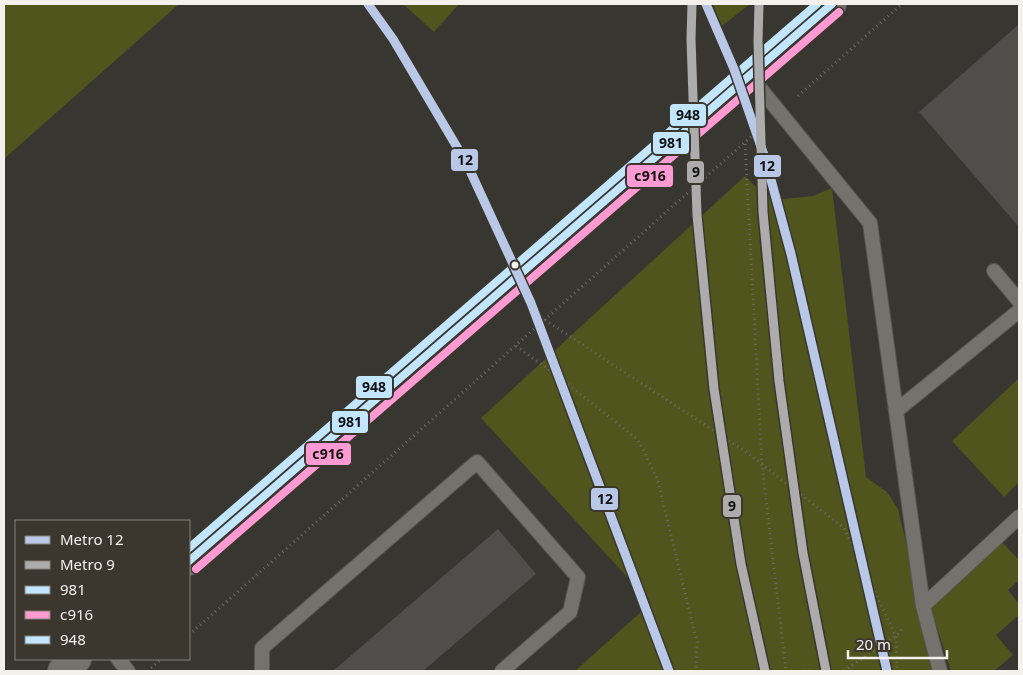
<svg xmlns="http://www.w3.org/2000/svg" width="1023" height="675" viewBox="0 0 1023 675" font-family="'Noto Sans',sans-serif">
<rect width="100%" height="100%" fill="#383631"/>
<path fill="#50541d" d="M4,4H179L4,159Z
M403,4H459L434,32Z
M703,4H750L722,26Z
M745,176L761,192L783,199L813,196L832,188L866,477L887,492L898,509L937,671H575L651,603L481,418Z
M1019,378V482L1004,497L952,441Z
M1002,542L1019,560V580L1008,590L1019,604V615L996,635L1013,655L994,671H951L931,609Z"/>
<path fill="#4f4e4a" d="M1019,24V227L919,112Z
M498,529L536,574L423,671H333Z"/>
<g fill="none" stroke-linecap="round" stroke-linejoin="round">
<g stroke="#565450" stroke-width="16">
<path id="lane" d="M750,76L870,223L923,606L940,671
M994,271L1019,301
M896,411L1019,311
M923,606L1019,517
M118,659L128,671
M262,671V648L477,462L578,577L570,612L502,671"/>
</g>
<g stroke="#565450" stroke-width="30">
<path id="secondary" d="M189,561L832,4
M62,671L77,659"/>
</g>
<path stroke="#6e6c68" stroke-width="3" stroke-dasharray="1 4" stroke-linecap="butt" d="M798,96L902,4
M745,144L762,465L786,671
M545,320L746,452L844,528L896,636L897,671
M516,346L559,377L638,440L657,478L697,642L696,671
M189,635L761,128
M151,668L162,659
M804,671H810
M844,671L896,636L904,627"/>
<use href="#lane" stroke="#74726d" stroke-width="14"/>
<use href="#secondary" stroke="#74726d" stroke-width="28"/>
<g stroke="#3b372e" stroke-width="11">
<path id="bus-1" d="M189,561L832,4"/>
</g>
<g stroke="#3b372e" stroke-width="11">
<path id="bus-2" d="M196,569L839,12"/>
</g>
<g stroke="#3b372e" stroke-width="11">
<path id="bus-3" d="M189,548L817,4"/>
</g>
<use href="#bus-1" stroke="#c2e6ff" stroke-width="8"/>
<use href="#bus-2" stroke="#ff9ad2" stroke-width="8"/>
<use href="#bus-3" stroke="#c2e6ff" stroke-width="8"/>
<g stroke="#3b372e" stroke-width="12">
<path id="metro-1" d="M368,4L393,39L467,164L531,303L669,671
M706,4L734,69L766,161L791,254L887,671"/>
</g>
<g stroke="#3b372e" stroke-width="12">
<path id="metro-2" d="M692,4L691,39L697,215L714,389L741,564L765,671
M759,4L758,41L763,212L779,381L803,553L826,671"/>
</g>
<use href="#metro-1" stroke="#bac8e8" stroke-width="9"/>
<use href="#metro-2" stroke="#adacac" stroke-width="9"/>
</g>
<circle fill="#f4f1ec" stroke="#3b372e" stroke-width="2" cx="515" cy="265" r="4.5"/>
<g stroke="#3b372e" stroke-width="2">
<rect x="669" y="103" width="38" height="24" rx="5" fill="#c2e6ff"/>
<rect x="652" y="131" width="38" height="24" rx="5" fill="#c2e6ff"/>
<rect x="450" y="148" width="29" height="24" rx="5" fill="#bac8e8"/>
<rect x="753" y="154" width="29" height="24" rx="5" fill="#bac8e8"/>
<rect x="686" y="160" width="19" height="24" rx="5" fill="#adacac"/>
<rect x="626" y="164" width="48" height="24" rx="5" fill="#ff9ad2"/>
<rect x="355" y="375" width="38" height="24" rx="5" fill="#c2e6ff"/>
<rect x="331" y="410" width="38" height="24" rx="5" fill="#c2e6ff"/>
<rect x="305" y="442" width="47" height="24" rx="5" fill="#ff9ad2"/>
<rect x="590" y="487" width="29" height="24" rx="5" fill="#bac8e8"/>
<rect x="722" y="494" width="20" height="24" rx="5" fill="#adacac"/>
</g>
<g font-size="14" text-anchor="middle" font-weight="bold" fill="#111">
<text x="688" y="120">948</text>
<text x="671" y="148">981</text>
<text x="465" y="165">12</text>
<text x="767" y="171">12</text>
<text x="696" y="177">9</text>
<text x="650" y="181">с916</text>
<text x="374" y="392">948</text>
<text x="350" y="427">981</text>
<text x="328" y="459">с916</text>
<text x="605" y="504">12</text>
<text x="732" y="511">9</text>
</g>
<rect width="1023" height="675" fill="none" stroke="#f4f1ec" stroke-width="10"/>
<rect x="15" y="520" width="175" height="140" fill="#3b372e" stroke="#85817a"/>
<rect x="25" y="536" width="25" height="8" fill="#bac8e8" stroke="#85817a"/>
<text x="60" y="545" font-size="15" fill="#f4f1ec">Metro 12</text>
<rect x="25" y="561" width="25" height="8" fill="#adacac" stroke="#85817a"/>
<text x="60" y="570" font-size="15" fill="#f4f1ec">Metro 9</text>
<rect x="25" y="586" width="25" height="8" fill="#c2e6ff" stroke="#85817a"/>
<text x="60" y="595" font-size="15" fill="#f4f1ec">981</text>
<rect x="25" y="611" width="25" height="8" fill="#ff9ad2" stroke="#85817a"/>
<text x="60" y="620" font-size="15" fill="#f4f1ec">с916</text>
<rect x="25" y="636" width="25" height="8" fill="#c2e6ff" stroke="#85817a"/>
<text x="60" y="645" font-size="15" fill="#f4f1ec">948</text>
<path d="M848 650v8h99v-8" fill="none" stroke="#f4f1ec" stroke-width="2.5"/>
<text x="856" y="650" font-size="15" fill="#f4f1ec" stroke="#3b372e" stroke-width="4" paint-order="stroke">20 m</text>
</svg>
